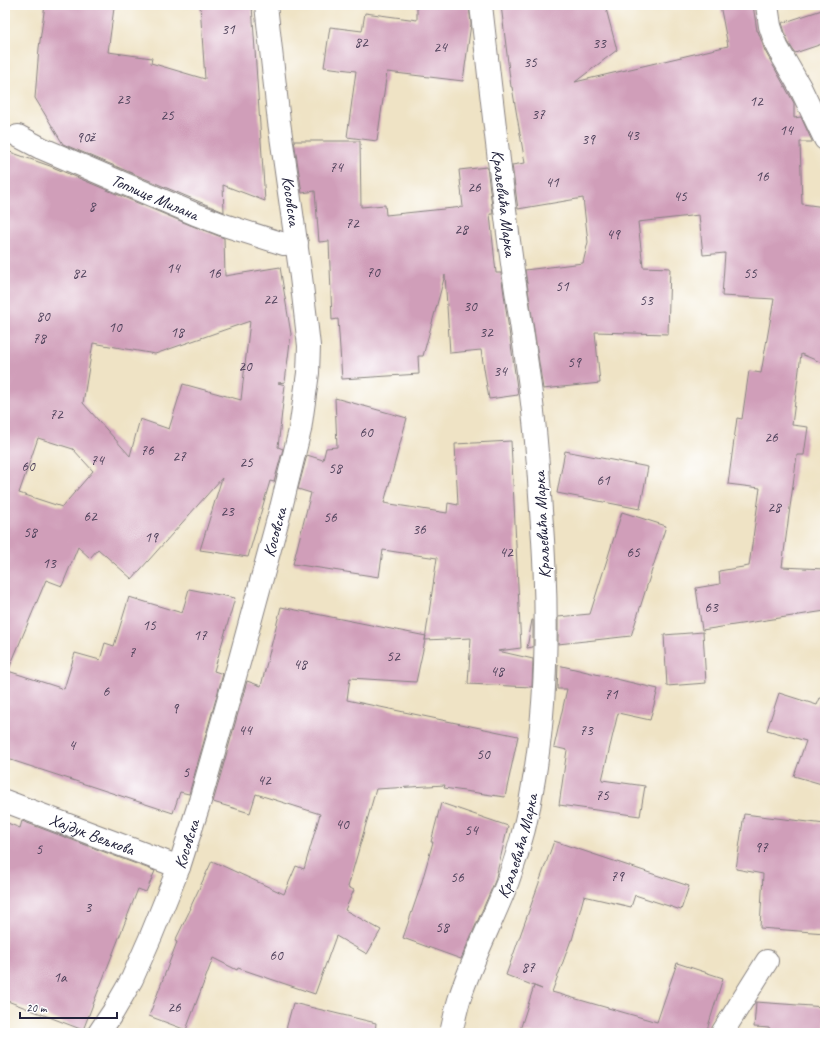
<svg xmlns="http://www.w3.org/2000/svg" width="830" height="1038" viewBox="0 0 830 1038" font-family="Caveat,sans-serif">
<rect width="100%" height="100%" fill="#fff"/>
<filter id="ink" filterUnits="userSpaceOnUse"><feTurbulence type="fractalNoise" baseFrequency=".025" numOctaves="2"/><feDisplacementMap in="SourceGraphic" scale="8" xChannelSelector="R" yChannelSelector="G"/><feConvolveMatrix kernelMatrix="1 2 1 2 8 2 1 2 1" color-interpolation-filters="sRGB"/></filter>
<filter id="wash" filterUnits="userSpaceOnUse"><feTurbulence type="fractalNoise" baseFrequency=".012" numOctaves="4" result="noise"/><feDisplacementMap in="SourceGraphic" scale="16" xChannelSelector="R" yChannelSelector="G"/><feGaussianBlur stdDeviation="0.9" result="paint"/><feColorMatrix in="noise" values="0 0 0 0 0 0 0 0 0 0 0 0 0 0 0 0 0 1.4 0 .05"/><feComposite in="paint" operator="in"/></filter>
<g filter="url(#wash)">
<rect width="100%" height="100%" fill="#efe3c5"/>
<g id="blocks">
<path fill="#d09eb9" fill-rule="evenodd" d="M45,5H92L114,8L108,52L152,58L151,63L205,79L200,5H252L265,201L223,185L224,212L200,202L63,144L35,98L39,48Z
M417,5H469L471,24L463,81L387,72L377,141L347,137L356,71L324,67L330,27L362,31L365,13L417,20Z
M501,5H605L617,50L575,82L728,46L720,5H753L757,31H758L765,51L794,103V118L801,117L812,141V142H800L802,204L825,207V364L801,354L792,425L808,427L804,455H797L782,567L825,569V611L702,630L696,588L720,584L719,571L749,566L760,488L728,484L737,418L742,419L749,371L761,373L774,299L722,296L725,253L703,255L699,215L638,222L643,267L670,268L668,334L595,332L600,383L543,389L525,270L583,263L588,242L583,198L518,209L512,165L525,163L512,87H511Z
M825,9V43L795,53L788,42L782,23Z
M294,141H360L361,207L385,205L386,215L463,207L459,170L487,167L493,214H490L496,273H501L518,395L489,399L481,350L450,353L445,275L423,356H418L419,374L342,379L338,319L332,320L329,241L319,242L315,191L302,193Z
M10,152L50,166L190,225L224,238L225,276L280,267L291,334L285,382L278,383L285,385L278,447L283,449L274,482L270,481L248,557L200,550L222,478L132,579L98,549L90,558L78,547L62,586L46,580L8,671L64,689L75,653L100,660L105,643L114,646L129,597L182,613L189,589L235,598L214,671L223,674L189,794L180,792L173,813L5,758V165ZM250,321L241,400L183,384L169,429L140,419L130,456L83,403L93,343L155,354ZM38,438L73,449L93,471L62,507L19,493Z
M335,398L407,418L384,503L447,513L448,503L458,505L455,444L511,441L521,648L498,651L533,659L532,687L468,684L471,638L425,640L437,558L383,550L379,577L293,564L311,493L298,489L307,455L323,460L326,448L337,447Z
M565,451L648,467L640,509L557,493Z
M622,512L666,526L631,636L558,644V617L590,614Z
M281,607L426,636L416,682L350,678L347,700L518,736L505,797L444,788L445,785L376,789L348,887L354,890L345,910L381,930L367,954L336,936L315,994L238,968L237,970L213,958L186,1030L149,1016L177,942L175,941L191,908H190L212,861L284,894L296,866L304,869L320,814L256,794L250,813L213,802L247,681L261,686Z
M532,620H533V647L527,648Z
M703,632L706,683L667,686L664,635Z
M558,665L658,689L650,720L618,713L602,780L645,786L640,816L559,805L567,750L554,747L567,689H557Z
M779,693L817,705L820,698L825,699V785L794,776L806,741L767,730Z
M441,803L508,826L495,881L461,959L403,938L421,885L433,842H431Z
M744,814L825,824V933L760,928L763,874L736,869Z
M22,821L155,871L146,892L138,889L83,1030L5,1000V822L20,828Z
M554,841L689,886L681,910L635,895L631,907L584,896L572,940H571L552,992L657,1022L677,963L723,978L706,1033H519L534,986L542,989L506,975Z
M756,1002L825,1007V1033H769L770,1028L754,1027Z
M293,1003L376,1023L375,1033H285Z"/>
</g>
</g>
<g filter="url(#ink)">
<use href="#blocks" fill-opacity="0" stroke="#888280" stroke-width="1"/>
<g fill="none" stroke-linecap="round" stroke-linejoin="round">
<g stroke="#888280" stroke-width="24">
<g id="minor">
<path d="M767,5L770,26L777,47L800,87L825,139"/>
<path id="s1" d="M18,136L41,148L195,214L224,225L284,244L297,243"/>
<path id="s2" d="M5,801L179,867"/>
<path id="s3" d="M99,1033L113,1012L132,979L151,936L179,867L200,801L240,659L281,508L300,430L308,373L309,346L301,277L279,122L266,5"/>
<path id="s4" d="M451,1033C454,1021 456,1009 460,997C473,957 493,920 508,881C520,848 529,813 534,779C549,691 548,601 541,511C539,478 537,445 533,412C528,365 520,318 513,271C501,183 491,94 481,5"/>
<path d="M722,1033L767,961"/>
</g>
</g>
<use href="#minor" stroke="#fff" stroke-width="22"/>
</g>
</g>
<g text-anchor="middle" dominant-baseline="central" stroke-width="3.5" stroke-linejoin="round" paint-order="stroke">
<g font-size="15" fill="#4e415a">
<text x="228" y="29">31</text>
<text x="361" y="42">82</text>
<text x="599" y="43">33</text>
<text x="440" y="47">24</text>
<text x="530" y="62">35</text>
<text x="123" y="99">23</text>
<text x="756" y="101">12</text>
<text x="538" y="114">37</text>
<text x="167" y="115">25</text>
<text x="786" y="130">14</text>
<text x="632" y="135">43</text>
<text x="85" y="137">90ž</text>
<text x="588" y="139">39</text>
<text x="336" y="167">74</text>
<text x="762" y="176">16</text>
<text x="552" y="182">41</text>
<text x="474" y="187">26</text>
<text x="680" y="196">45</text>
<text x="92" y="206">8</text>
<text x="352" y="223">72</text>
<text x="461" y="229">28</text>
<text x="613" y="234">49</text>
<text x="173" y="268">14</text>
<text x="373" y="272">70</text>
<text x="79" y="273">82</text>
<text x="214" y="273">16</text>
<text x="750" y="273">55</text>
<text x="562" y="286">51</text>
<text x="270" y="299">22</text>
<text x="646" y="300">53</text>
<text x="470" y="306">30</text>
<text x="43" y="316">80</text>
<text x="115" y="327">10</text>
<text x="177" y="332">18</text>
<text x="486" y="332">32</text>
<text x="39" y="338">78</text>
<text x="574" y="362">59</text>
<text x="245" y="366">20</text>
<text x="500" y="371">34</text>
<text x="56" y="414">72</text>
<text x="366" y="432">60</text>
<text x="771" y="437">26</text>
<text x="147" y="450">76</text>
<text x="179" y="456">27</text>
<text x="97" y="460">74</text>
<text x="246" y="462">25</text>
<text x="28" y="466">60</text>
<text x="335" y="468">58</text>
<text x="603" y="480">61</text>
<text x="774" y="507">28</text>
<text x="227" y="511">23</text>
<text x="90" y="516">62</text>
<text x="330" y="517">56</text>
<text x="419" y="529">36</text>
<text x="30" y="532">58</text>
<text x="151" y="537">19</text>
<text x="506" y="552">42</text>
<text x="633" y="552">65</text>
<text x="49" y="563">13</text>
<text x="711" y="607">63</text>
<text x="149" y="625">15</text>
<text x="200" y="635">17</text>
<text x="132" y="652">7</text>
<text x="393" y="656">52</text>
<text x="300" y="664">48</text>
<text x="497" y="671">48</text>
<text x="106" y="691">6</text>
<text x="611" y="694">71</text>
<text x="175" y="708">9</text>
<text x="245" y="730">44</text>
<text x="586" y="730">73</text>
<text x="72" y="745">4</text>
<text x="483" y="754">50</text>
<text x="186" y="772">5</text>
<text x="264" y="780">42</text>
<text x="602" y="795">75</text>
<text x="342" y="824">40</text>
<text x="471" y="830">54</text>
<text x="761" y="847">97</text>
<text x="39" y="849">5</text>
<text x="617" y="876">79</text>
<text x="457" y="877">56</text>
<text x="88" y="907">3</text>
<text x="442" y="927">58</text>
<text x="276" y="955">60</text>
<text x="528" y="967">87</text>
<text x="60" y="977">1a</text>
<text x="174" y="1007">26</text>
</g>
<g font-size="17" fill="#22223b" stroke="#fff">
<text stroke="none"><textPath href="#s1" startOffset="150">Топлице Милана</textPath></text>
<text transform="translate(291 201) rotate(82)">Косовска</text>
<text transform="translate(504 203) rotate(83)">Краљевића Марка</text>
<text transform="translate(542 525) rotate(-93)">Краљевића Марка</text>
<text stroke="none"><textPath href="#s3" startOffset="533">Косовска</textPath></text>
<text stroke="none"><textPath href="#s2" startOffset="93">Хајдук Вељкова</textPath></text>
<text stroke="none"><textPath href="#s3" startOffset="209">Косовска</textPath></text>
<text stroke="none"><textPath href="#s4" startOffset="199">Краљевића Марка</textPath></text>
</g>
</g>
<rect width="830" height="1038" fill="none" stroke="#fff" stroke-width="20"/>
<path d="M20 1012v6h97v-6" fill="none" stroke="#22223b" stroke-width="2"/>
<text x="26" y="1012" font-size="12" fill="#22223b" stroke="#ffffff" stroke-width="3" paint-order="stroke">20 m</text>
</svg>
